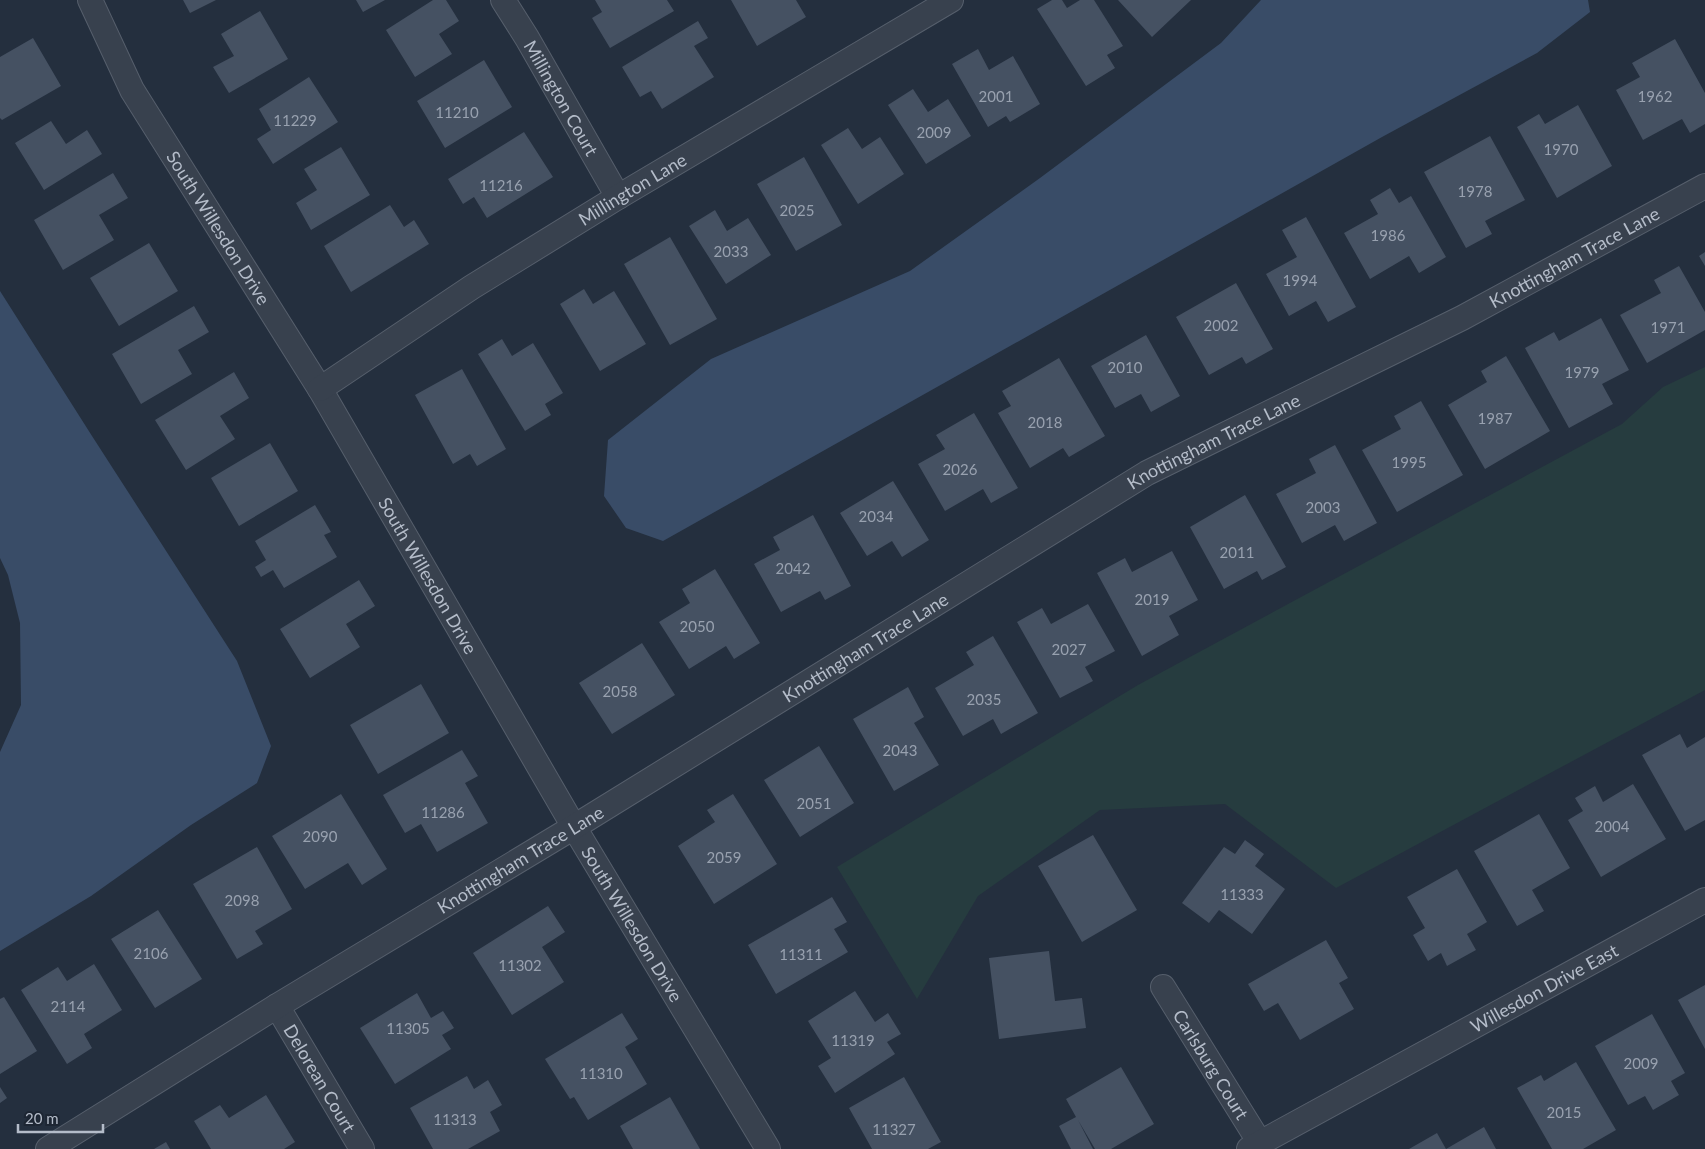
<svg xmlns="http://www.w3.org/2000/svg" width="1705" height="1149" viewBox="0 0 1705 1149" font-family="Lato,sans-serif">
<rect width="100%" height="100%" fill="#242f3e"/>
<path fill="#263c3f" d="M1705,367V690L1336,888L1225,804L1100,810L978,896L917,999L837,867L1138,685L1622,424L1663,387Z"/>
<path fill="#394c67" d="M1261,0H1588L1590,12L1537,53L1382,137L663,541L626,528L604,496L608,440L711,359L910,271L1040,178L1221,43Z
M0,291L92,436L237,661L271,746L257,783L191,825L91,896L0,951V752L21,705L20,623L8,575L0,558Z"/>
<path fill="#455162" d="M183,0H216L190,13Z
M356,0H385L363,12Z
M433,0H446L459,21L439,34L452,54L415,77L386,30Z
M595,0H667L674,11L610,48L592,18L602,12Z
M731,0H796L806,17L757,46Z
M1052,0H1062L1067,8L1080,0H1094L1123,46L1107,55L1115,68L1086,86L1037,9Z
M1118,0H1191L1152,37Z
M260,11L288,59L229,93L213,67L234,56L221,34Z
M698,21L708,38L694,46L714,77L662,109L651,91L640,97L622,67Z
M33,38L61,86L2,120L0,118V57Z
M1675,39L1705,93V124L1690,133L1682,119L1643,140L1616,90L1640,77L1632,63Z
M978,49L989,70L1013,56L1040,104L1010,122L1006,116L988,127L952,64Z
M484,60L512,107L445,148L417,101Z
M309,77L338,122L273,164L257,139L271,130L259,109Z
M913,89L928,112L948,99L971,136L926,164L888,105Z
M1578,105L1612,166L1557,198L1517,127L1539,114L1545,124Z
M51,121L66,144L87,130L102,154L44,190L15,143Z
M848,128L862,149L880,137L904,174L858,204L821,145Z
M524,132L553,177L487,218L474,197L463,204L448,179Z
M1490,136L1525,200L1485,221L1492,234L1466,248L1424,172Z
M341,147L370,195L311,230L296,203L317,190L304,169Z
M804,157L842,225L796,251L757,184Z
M113,173L128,198L99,215L114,240L63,270L34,220Z
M1390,188L1399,203L1411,196L1446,257L1419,273L1409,256L1370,279L1344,233L1378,214L1370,200Z
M390,205L404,227L414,220L429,244L351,292L324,246Z
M715,210L727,231L748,218L771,255L726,284L689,226Z
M1306,217L1356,307L1328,322L1316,301L1289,316L1266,274L1297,257L1282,230Z
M670,237L717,319L670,345L624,264Z
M149,243L178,291L119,326L90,278Z
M1705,252V266L1699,256Z
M1679,266L1705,312V330L1647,363L1620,315L1661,293L1654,280Z
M1236,283L1273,349L1246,364L1242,357L1209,375L1176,317Z
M584,289L593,304L614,291L646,344L600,371L560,304Z
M194,306L209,332L178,350L192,374L141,404L112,354Z
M1601,318L1629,370L1602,384L1613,404L1569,428L1525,348L1554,332L1559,341Z
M1146,335L1180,396L1151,412L1141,394L1115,408L1091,366Z
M502,339L512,356L533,343L563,393L545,404L551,415L525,431L478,354Z
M1506,356L1550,431L1485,469L1448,405L1487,382L1481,371Z
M1059,358L1105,436L1069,457L1063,448L1030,468L998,413L1011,406L1002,391Z
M462,369L506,449L477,466L470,454L453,464L415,395Z
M234,372L249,398L220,416L235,439L186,470L155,420Z
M1421,401L1463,475L1397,512L1362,450L1401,429L1394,416Z
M974,413L1018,488L991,503L983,489L945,511L918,464L945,449L936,435Z
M270,443L298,491L239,526L211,478Z
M1335,445L1377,523L1344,541L1335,525L1302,543L1276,494L1316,473L1309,459Z
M893,481L929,540L902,557L892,541L867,556L840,513Z
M1245,495L1286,567L1262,580L1257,571L1224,589L1190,527Z
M315,505L331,532L324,535L337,557L284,588L273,570L261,577L255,567L266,560L255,541Z
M813,515L851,586L825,600L820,591L781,612L754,564L780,550L773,537Z
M1172,551L1198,600L1169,616L1179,635L1142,656L1097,573L1125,558L1132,572Z
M715,569L760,643L734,659L726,646L689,669L659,622L690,603L682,589Z
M359,580L375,606L346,624L360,647L310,678L280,629Z
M1088,604L1115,651L1085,667L1093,681L1060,698L1017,622L1042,608L1051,624Z
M993,636L1038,713L1001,734L993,719L963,736L935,688L974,665L966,652Z
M642,643L675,695L612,734L579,683Z
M421,684L449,733L378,774L350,725Z
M908,687L924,717L914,723L939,765L894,791L853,719Z
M1680,734L1687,748L1705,737V820L1685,831L1642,755Z
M819,746L854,803L800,837L764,780Z
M462,750L478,776L465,783L488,823L437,852L421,824L405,833L383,795Z
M1633,784L1666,839L1601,877L1568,820L1583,811L1575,798L1595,786L1603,802Z
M341,794L387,869L362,885L348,863L305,889L272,836Z
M733,794L777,864L714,904L678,846L715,822L707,810Z
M1539,814L1570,868L1532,890L1544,911L1517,926L1474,851Z
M1093,835L1137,910L1082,942L1038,866Z
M1245,840L1264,854L1255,866L1285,889L1252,934L1219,910L1209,923L1182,903L1224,847L1235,854Z
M257,847L292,909L255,931L263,944L237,959L193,884Z
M1457,869L1487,922L1467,934L1476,950L1447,966L1441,953L1428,961L1413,935L1425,928L1407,897Z
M832,897L847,922L834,929L848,952L776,994L748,945Z
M548,906L565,932L542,947L564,982L512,1015L473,953Z
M158,910L202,979L155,1008L111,939Z
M1326,940L1348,978L1339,983L1354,1009L1300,1040L1278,1003L1264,1011L1248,984Z
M1049,951L1055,1001L1082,998L1086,1028L999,1039L989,958Z
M94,964L122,1010L84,1034L92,1048L67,1064L21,990L58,967L67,981Z
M1705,985V1049L1678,1000Z
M855,991L875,1022L888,1013L901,1034L887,1042L895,1054L835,1093L818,1066L831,1058L808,1021Z
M417,993L431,1018L443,1011L454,1028L442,1035L451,1049L395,1084L360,1028Z
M4,997L37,1051L0,1074V999Z
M622,1013L638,1039L625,1047L647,1084L588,1120L574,1097L570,1099L545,1059Z
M1652,1014L1685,1073L1671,1081L1679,1095L1653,1110L1645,1096L1628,1105L1595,1046Z
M1576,1062L1616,1130L1583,1149H1552L1517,1088L1541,1075L1544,1081Z
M1121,1067L1154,1124L1111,1149H1095L1078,1120L1093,1149H1071L1059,1126L1076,1117L1066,1099Z
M467,1076L474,1089L488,1080L502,1105L490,1112L500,1131L468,1149H433L410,1108Z
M904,1077L941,1142L928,1149H872L849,1108Z
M0,1087L7,1098L0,1103Z
M266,1095L295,1142L284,1149H211L194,1121L220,1105L229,1118Z
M670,1097L700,1149H633L620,1126Z
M1484,1127L1496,1149H1409L1437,1133L1446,1149Z
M166,1142L170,1149H154Z"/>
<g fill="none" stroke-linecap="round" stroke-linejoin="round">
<g stroke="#565f6c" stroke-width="26">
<g id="minor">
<path id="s1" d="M90,0L132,90L320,389L574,827L768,1149"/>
<path id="s2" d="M503,0L527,38L618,197"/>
<path id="s3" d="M320,389L472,287L618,197L951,0"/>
<path id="s4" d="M1163,987L1260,1143"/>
<path id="s5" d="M277,1006L362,1149"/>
<path id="s6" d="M48,1149L277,1006L574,827L1147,473L1462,318L1705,186"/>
<path id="s7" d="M1249,1149L1705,900"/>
</g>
</g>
<use href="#minor" stroke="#38414e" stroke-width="24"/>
</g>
<g text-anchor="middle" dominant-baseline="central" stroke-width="4" stroke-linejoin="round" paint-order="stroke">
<g font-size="15" fill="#98a1af">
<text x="996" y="96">2001</text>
<text x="1655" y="96">1962</text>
<text x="457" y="112">11210</text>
<text x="295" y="120">11229</text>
<text x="934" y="132">2009</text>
<text x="1561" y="149">1970</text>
<text x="501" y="185">11216</text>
<text x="1475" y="191">1978</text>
<text x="797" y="210">2025</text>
<text x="1388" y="235">1986</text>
<text x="731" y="251">2033</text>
<text x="1300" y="280">1994</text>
<text x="1221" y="325">2002</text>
<text x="1668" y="327">1971</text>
<text x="1125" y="367">2010</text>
<text x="1582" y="372">1979</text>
<text x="1495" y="418">1987</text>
<text x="1045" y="422">2018</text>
<text x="1409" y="462">1995</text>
<text x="960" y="469">2026</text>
<text x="1323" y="507">2003</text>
<text x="876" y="516">2034</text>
<text x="1237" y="552">2011</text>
<text x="793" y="568">2042</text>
<text x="1152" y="599">2019</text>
<text x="697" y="626">2050</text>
<text x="1069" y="649">2027</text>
<text x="620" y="691">2058</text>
<text x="984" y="699">2035</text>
<text x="900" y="750">2043</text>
<text x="814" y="803">2051</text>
<text x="443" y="812">11286</text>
<text x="1612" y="826">2004</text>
<text x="320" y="836">2090</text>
<text x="724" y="857">2059</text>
<text x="1242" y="894">11333</text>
<text x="242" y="900">2098</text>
<text x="151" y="953">2106</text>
<text x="801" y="954">11311</text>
<text x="520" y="965">11302</text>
<text x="68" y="1006">2114</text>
<text x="408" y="1028">11305</text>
<text x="853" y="1040">11319</text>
<text x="1641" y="1063">2009</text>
<text x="601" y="1073">11310</text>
<text x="1564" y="1112">2015</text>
<text x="455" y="1119">11313</text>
<text x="894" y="1129">11327</text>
</g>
<g font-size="18" fill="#b4bcc9" stroke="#1d2633">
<text stroke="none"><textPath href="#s2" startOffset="114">Millington Court</textPath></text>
<text stroke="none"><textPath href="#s3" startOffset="371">Millington Lane</textPath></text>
<text stroke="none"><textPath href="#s1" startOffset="262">South Willesdon Drive</textPath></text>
<text stroke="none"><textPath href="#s6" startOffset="1769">Knottingham Trace Lane</textPath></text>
<text stroke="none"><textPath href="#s6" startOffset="1364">Knottingham Trace Lane</textPath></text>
<text stroke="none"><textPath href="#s1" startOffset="668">South Willesdon Drive</textPath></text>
<text stroke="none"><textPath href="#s6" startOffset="959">Knottingham Trace Lane</textPath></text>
<text stroke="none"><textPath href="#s6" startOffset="554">Knottingham Trace Lane</textPath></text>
<text stroke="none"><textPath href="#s1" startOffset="1072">South Willesdon Drive</textPath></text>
<text stroke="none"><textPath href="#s7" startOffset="336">Willesdon Drive East</textPath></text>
<text stroke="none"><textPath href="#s4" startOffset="91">Carlsburg Court</textPath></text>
<text stroke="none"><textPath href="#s5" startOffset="84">Delorean Court</textPath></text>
</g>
</g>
<path d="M18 1124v8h85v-8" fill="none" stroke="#b4bcc9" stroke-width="2.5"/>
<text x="25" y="1124" font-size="15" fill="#b4bcc9" stroke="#1d2633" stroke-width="4" paint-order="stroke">20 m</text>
</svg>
